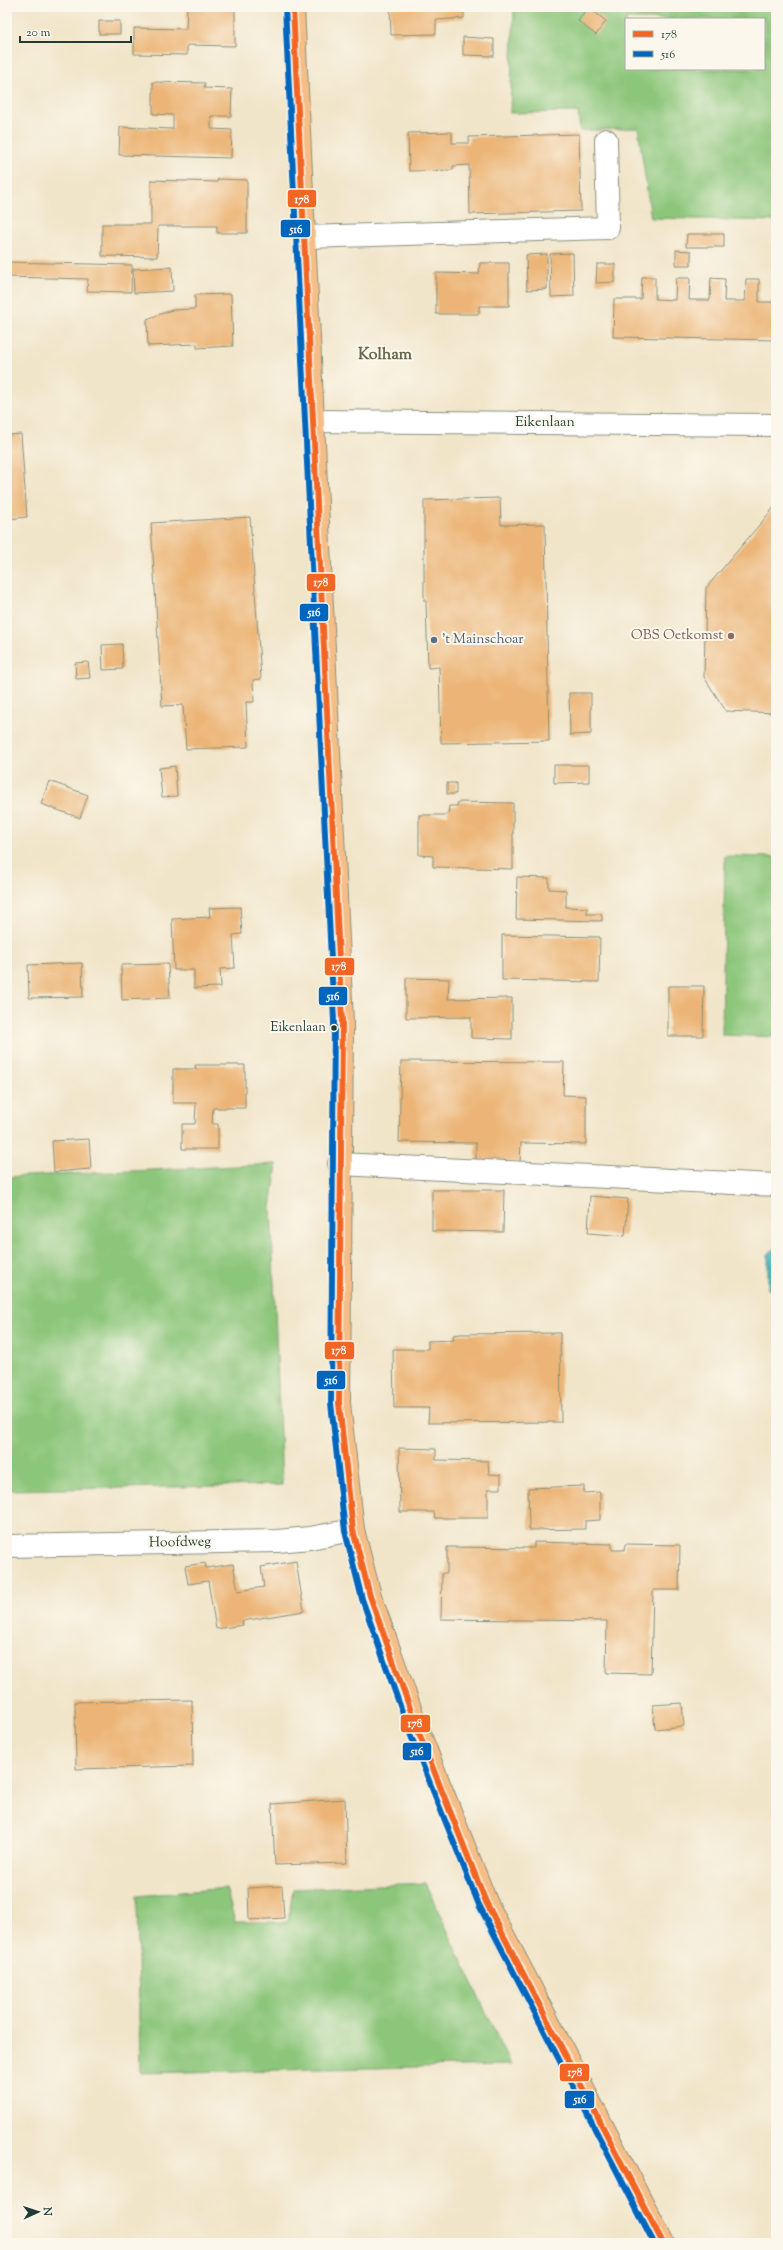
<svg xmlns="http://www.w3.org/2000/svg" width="783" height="2250" viewBox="0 0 783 2250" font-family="'Sorts Mill Goudy',serif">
<rect width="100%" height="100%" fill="#fbf7ec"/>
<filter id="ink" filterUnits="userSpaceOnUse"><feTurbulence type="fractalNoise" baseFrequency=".025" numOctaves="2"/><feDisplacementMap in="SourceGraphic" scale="8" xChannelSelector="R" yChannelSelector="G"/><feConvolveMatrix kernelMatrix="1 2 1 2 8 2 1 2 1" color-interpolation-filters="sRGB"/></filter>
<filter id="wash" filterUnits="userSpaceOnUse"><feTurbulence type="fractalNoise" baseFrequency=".012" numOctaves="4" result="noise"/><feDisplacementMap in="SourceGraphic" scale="16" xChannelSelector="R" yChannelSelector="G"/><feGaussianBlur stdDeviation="0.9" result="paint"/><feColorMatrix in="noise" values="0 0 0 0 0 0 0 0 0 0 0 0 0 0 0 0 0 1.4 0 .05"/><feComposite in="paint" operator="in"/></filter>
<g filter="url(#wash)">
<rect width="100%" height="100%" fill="#f1e5c9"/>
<path fill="#8cc67a" stroke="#568257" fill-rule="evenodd" d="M514,7H776V221L651,218L638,128L580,131L578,112L510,113ZM626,19H764V69H626Z
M725,856L776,857V1037L722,1035Z
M277,1164L271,1207L282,1485L7,1490V1177Z
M425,1883L511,2065L140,2073L137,1896L226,1888L235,1922H288L293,1889Z"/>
<path fill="#3babb7" stroke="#2d7476" d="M776,1246V1294L768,1289V1254Z"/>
<g id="blocks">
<path fill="#ecb577" d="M187,7H235V46L187,45V55L134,54V28L186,29Z
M390,7H464V18L436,20V34L391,35Z
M588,7L606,21L596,35L578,21Z
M99,21H120V34H99Z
M463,37L494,39V56L463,55Z
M153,82L205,83L204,88L232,89L231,116H211V129L232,130L231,158L119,155L120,127L173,129V115L153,114Z
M452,132V143H469V137L579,134L581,211L470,214L469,165L453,166V170L409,171L408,133Z
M218,179L247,180V233H217V226H158L157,257L102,256V224H151V180L217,182Z
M687,234H724V247H686Z
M676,250L691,251V265H676Z
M573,253L574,296L551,297L550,254Z
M547,254V289L527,290L526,255Z
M7,262L132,265L131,292L87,291L88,279L7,277Z
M480,263H509V306H479V314H436V273L479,274Z
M597,264H615V282L596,283Z
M172,267L173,291L134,293L133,269Z
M642,277H655V299L675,300L676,278H690L689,300H710L711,278L725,279L724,301H745L746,279H759V302H776V340L613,337L614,299H641Z
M231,294L233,346L197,348V344L148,346L147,319L172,310L195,309V295Z
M21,434L27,517L7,519V435Z
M500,498L501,525L545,524L549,741L441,743L439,667L428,668L426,601H424V500Z
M776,505V713L726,711L704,677L706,588Z
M250,517L261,679L253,680L254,702H246L248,747L186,749L183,705L162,706L151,523Z
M122,644L123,669L103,670L102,645Z
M88,662L90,678L76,679L75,663Z
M569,693H591V734L570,735Z
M554,765H589V782L554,783Z
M175,766L177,796L162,797L159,768Z
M49,781L88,795L80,818L41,804Z
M447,783H456V794H447Z
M458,802L513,803V869L433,867V856L419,855V815H448L449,806H457Z
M517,877L549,878V889L566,890V907L587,908V914H602V921L516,919Z
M240,907L242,934L233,935L235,968L220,969L221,987L194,988V970H174L172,919L210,917L209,908Z
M502,935L600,937L599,982L502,980Z
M82,963L83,997L29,998L28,965Z
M168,964L170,998L122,1000L121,965Z
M406,978L449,979L448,999L512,998V1039L471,1038V1017L406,1018Z
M668,986H704L703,1036H668Z
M401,1061L564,1062L563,1095L586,1096V1144L521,1143L520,1162L476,1161V1143L399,1142Z
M195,1065H245V1108H213L212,1124H218V1149H182V1124H195L196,1103H173V1069H196Z
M89,1139L91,1169L54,1172L52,1141Z
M432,1190H504L503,1232L432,1231Z
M590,1196L628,1199L625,1236L588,1233Z
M560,1333L561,1422L428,1423L429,1408H394L393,1349H428V1341L454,1340L453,1335L460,1334Z
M399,1448L436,1449V1460L488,1461L489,1474L501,1475V1489H488V1518H435L434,1512H400Z
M584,1486V1493L600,1492V1520L585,1521V1529L529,1530L528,1488Z
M534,1542L612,1544V1550H624L625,1544L680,1545L679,1590H653L651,1674L606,1673L607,1621L441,1619L442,1573H447V1547L534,1548Z
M296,1561L304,1611L242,1621L243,1625L216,1629L208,1581L188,1584L185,1566L205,1563L206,1568L233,1564L238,1591L264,1587L261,1567Z
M192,1700L193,1766L76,1769L75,1702Z
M682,1703L684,1726L655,1729L653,1705Z
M345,1799L347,1863L275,1865L272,1804Z
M282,1886L284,1918L249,1920L248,1888Z"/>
</g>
</g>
<g filter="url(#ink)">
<use href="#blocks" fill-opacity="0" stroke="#88917e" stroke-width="1"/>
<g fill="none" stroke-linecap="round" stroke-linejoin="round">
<g stroke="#88917e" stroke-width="24">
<path id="minor" d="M305,237L608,228L606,140
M313,421L776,425
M339,1164L776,1185
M7,1546L277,1541L310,1538L353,1530"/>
</g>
<g stroke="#88917e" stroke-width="24">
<path id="major" d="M293,7L342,1021L339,1403L353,1530L370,1596L417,1728L486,1902L663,2243"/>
</g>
<use href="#minor" stroke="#fff" stroke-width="22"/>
<use href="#major" stroke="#f6be87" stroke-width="22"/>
<g stroke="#fbf7ec" stroke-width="9">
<path id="bus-1" d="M293,7L342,1021L339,1403L353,1530L370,1596L417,1728L486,1902L663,2243"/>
</g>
<g stroke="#fbf7ec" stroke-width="9">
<path id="bus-2" d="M285,7L334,1021L331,1403L345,1531L362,1599L409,1731L479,1905L654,2243"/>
</g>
<use href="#bus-1" stroke="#f26522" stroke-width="6"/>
<use href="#bus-2" stroke="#0065bd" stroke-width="6"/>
</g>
</g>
<circle fill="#8d6e63" stroke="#fbf7ec" stroke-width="1.5" cx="731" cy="636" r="4"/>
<circle fill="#5c6f8a" stroke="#fbf7ec" stroke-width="1.5" cx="434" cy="640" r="4"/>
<circle fill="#1f3d34" stroke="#fbf7ec" stroke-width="1.5" cx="334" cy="1028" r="3.5"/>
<g text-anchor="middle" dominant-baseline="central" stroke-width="4" stroke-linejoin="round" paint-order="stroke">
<g font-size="13" fill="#1f3d34" stroke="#fbf7ec" text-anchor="end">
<text x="326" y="1028">Eikenlaan</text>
</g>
<g font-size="14" fill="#1f3d34" stroke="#fbf7ec">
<text x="545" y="423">Eikenlaan</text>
<text transform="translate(180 1543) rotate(-1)">Hoofdweg</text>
</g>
<g font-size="14" fill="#785e54" stroke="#fbf7ec" text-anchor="end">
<text x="723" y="636">OBS Oetkomst</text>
</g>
<g font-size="14" fill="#4e5e75" stroke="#fbf7ec" text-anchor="start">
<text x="442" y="640">'t Mainschoar</text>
</g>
<g font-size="16" font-weight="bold" fill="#67674b" stroke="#fbf7ec">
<text x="385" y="355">Kolham</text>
</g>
</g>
<g stroke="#fbf7ec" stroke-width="1.5">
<rect x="287" y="189" width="30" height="19" rx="4" fill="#f26522"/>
<rect x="280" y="219" width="31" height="19" rx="4" fill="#0065bd"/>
<rect x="306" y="573" width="30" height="19" rx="4" fill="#f26522"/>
<rect x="299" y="603" width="30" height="19" rx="4" fill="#0065bd"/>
<rect x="324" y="957" width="31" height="19" rx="4" fill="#f26522"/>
<rect x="318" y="986" width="30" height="20" rx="4" fill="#0065bd"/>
<rect x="324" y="1341" width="31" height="19" rx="4" fill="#f26522"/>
<rect x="316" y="1370" width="30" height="20" rx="4" fill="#0065bd"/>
<rect x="400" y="1714" width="31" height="19" rx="4" fill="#f26522"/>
<rect x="402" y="1742" width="30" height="19" rx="4" fill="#0065bd"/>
<rect x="559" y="2063" width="31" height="19" rx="4" fill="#f26522"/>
<rect x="564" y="2090" width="31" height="19" rx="4" fill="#0065bd"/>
</g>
<g font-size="11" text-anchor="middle" font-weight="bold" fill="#fff">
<text x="302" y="203">178</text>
<text x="296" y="233">516</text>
<text x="321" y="586">178</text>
<text x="314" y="616">516</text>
<text x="339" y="970">178</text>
<text x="333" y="1000">516</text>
<text x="339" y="1354">178</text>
<text x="331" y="1384">516</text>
<text x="415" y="1727">178</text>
<text x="417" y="1755">516</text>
<text x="575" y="2076">178</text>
<text x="580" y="2103">516</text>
</g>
<rect width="783" height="2250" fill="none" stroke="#fbf7ec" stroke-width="24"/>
<rect x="625" y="18" width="140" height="52" fill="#fbf7ec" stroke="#a3ada2"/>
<rect x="633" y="31" width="20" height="6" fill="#f26522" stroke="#a3ada2"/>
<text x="661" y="38" font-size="12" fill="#1f3d34">178</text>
<rect x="633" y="51" width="20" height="6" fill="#0065bd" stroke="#a3ada2"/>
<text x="661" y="58" font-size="12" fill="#1f3d34">516</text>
<g transform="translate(38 2212) rotate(87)" stroke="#fbf7ec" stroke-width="3" paint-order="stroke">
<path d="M0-3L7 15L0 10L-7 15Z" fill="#1f3d34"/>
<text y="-6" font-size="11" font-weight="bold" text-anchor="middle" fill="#1f3d34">N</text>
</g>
<path d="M20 36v6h111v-6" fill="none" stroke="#1f3d34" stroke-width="2"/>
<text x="26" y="36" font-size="12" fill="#1f3d34" stroke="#fbf7ec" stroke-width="3" paint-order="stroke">20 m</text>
</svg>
